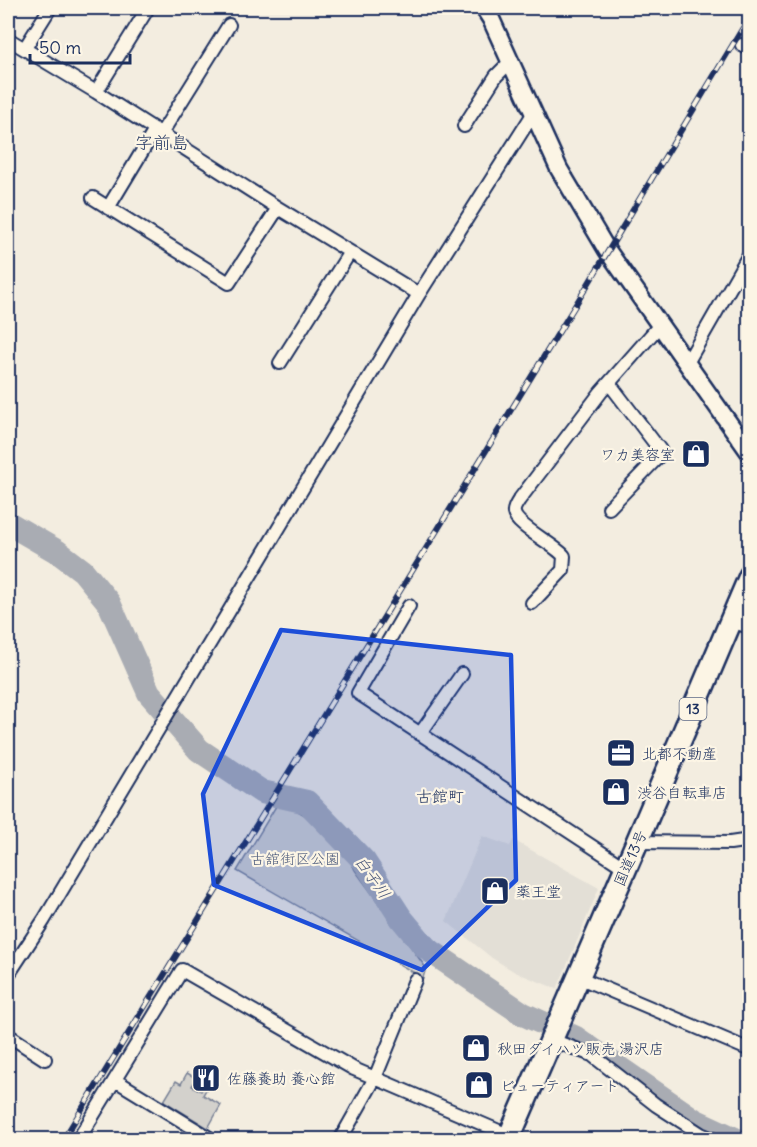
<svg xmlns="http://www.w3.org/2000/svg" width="757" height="1147" viewBox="0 0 757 1147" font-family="Delius,'Klee One',sans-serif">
<rect width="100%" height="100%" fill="#f3ede0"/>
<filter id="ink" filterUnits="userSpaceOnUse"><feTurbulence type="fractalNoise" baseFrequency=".0167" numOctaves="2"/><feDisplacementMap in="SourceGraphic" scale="12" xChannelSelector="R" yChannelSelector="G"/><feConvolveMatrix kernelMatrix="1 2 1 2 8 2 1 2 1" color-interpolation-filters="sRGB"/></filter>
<g filter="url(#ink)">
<path fill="#e3dfd6" d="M482,836L510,846L513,840L599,888L557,989L515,972L492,958L446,921Z"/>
<path fill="#d3d1cc" stroke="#778095" stroke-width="1.5" d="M279,801C315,819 337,833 355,870L426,968L423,978L237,871Z
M187,1073L196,1078L192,1086L201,1091L205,1084L208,1086L203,1095L221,1105L208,1128L164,1101L176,1081L181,1084Z"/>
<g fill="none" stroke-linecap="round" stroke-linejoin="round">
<path stroke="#a9acb3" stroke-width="24" d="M8,523L58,552L83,571L109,603L149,693L199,750L262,792L307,802L364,861L401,918L426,948L523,1014L576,1038L696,1121L737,1140"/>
<g stroke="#1b2f5e" stroke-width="16">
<path id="minor" d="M8,39L96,92L278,208L419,294
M742,45L750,49
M25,48L50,8
M96,92L148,8
M464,126L496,76L510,62
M161,134L229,25
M93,198L229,283L278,208
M108,208L155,130
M280,363L350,252
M687,363L750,253
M609,383L660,450L659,456L609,508
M532,603L563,570L564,556C554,544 516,526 514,513C513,509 517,503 519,500L601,392L660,325
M409,606L358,693L625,868
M730,621L750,627
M420,734L462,674
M637,842L730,843L750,840
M8,975L44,920L419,294L533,114
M578,977L750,1050
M8,1035L45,1059
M552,1040L592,1055L656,1105L701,1134L715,1140
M115,1080L213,1140
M78,1140L182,970L354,1069L515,1138
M340,1140L375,1078L415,980"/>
</g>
<g stroke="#1b2f5e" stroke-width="21">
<path id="tertiary" d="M484,8L491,19L559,169L607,250L750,453"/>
</g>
<g stroke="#1b2f5e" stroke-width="26">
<path id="trunk" d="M508,1140L637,842L750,576"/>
</g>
<use href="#minor" stroke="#fcf5e5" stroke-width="12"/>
<use href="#tertiary" stroke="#fcf5e5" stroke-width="16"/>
<use href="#trunk" stroke="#fcf5e5" stroke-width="21"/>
<g stroke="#1b2f5e" stroke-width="6">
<path id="rail" d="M63,1140L584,291L750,16"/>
</g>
<use href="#rail" stroke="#fcf5e5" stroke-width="4" stroke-dasharray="11" stroke-linecap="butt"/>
</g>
</g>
<path fill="#1d4ed8" fill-opacity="0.2" stroke="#1d4ed8" stroke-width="4.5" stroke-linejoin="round" d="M281,630L511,655L516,880L422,970L214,885L203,794Z"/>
<defs>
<g id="shop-square" transform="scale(1.5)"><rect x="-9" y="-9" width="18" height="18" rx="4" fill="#1b2f5e" stroke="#fcf5e5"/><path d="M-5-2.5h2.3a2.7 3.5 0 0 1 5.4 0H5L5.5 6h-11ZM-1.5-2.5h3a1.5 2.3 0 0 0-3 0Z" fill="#fff"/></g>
<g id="office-square" transform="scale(1.5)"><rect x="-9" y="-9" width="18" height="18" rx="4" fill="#1b2f5e" stroke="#fcf5e5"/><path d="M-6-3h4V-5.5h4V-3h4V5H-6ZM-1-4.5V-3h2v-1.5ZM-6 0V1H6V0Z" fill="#fff"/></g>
<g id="restaurant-square" transform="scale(1.5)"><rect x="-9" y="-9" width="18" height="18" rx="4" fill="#1b2f5e" stroke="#fcf5e5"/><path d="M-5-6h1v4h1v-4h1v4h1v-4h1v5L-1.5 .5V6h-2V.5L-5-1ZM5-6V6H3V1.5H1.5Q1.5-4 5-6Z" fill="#fff"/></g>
</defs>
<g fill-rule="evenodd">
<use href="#shop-square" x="696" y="454"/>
<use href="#office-square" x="621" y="753"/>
<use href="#shop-square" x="616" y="792"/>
<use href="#shop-square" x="495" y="891"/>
<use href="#shop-square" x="476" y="1048"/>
<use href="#restaurant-square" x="206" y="1078"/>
<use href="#shop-square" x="479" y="1085"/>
</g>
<g text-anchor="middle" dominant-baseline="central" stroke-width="4.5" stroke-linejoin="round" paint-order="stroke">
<rect fill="#fcf5e5" stroke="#5e6a86" stroke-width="1.5" x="679.5" y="698" width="27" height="22" rx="4.5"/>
<g font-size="14" font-weight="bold" fill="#1b2f5e">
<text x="693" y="709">13</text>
</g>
<g font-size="15" fill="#1b2f5e" stroke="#fcf5e5" text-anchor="start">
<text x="675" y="454" text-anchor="end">ワカ美容室</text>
<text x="642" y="753">北都不動産</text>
<text x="637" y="792">渋谷自転車店</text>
<text x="516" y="891">薬王堂</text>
<text x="497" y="1048">秋田ダイハツ販売 湯沢店</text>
<text x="227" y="1078">佐藤養助 養心館</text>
<text x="500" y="1085">ビューティアート</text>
</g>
<g font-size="15" fill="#49587a" stroke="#fcf5e5">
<text x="295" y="858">古舘街区公園</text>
</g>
<g font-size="15" fill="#1b2f5e" stroke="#fcf5e5">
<text transform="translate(630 858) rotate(-66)">国道13号</text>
</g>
<g font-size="16" fill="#1b2f5e" stroke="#fcf5e5">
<text x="440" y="796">古館町</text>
</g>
<g font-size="16" font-style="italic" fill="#465478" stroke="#fcf5e5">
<text transform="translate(373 877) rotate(55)">白子川</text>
</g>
<g font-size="18" fill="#1b2f5e" stroke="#fcf5e5">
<text x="162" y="142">字前島</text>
</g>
</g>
<rect width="757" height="1147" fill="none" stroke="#fcf5e5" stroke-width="30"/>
<rect x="15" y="15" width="727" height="1117" fill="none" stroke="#1b2f5e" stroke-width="2" filter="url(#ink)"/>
<path d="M30 54v9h100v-9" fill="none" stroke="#1b2f5e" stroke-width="3"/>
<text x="39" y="54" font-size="18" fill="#1b2f5e" stroke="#fcf5e5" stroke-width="4.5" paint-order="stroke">50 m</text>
</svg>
